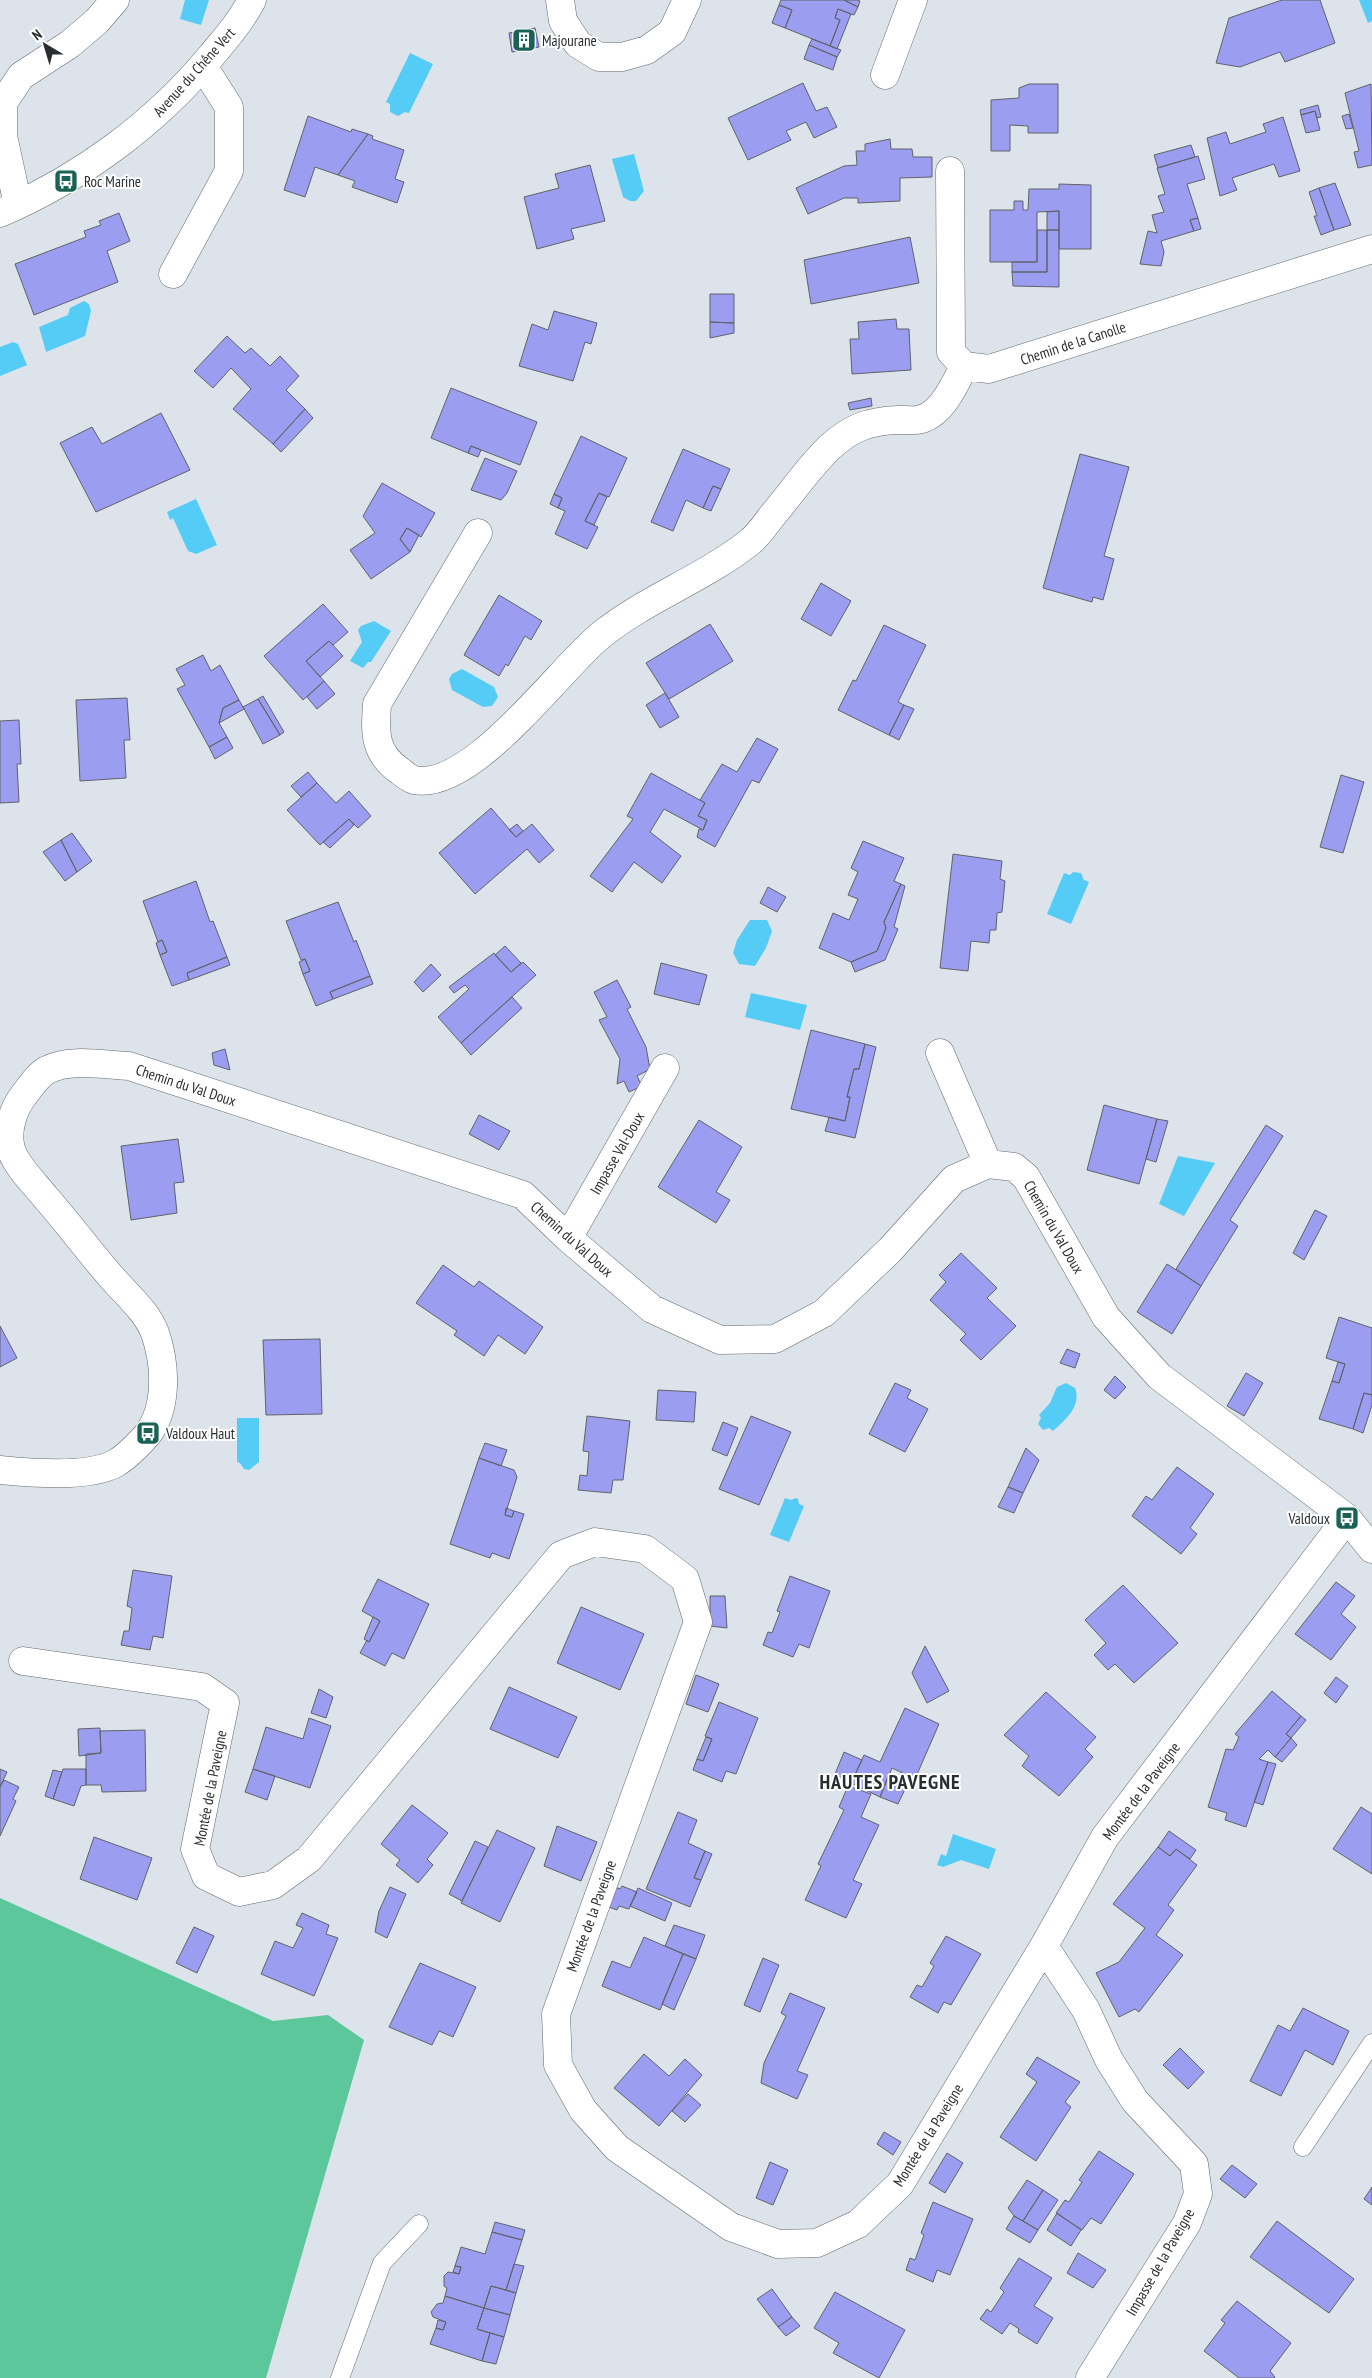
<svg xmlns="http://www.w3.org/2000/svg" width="1372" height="2378" viewBox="0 0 1372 2378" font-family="'PT Sans Narrow',sans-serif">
<rect width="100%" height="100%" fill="#dde3ea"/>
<path fill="#5bc79a" d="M0,1898L273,2021L328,2015L364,2040L266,2378H0Z"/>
<path fill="#54ccf5" d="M185,0H209L201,25L180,19Z
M1359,0H1372V21L1368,23Z
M410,53L433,64L409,113L405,112L398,116L390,112V104L386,102Z
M634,154L644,191L636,201H630L623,197L612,159Z
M84,301L89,304L91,311L85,336L46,352L39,327L68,315L70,308Z
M13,342L18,344L27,365L0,376V347Z
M196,499L217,545L196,554L188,551L173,518L170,520L167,512Z
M374,621L391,631L371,662H368L363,668L350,661L362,642L358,630L361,626Z
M462,669L494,687L498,697L492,706L483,707L452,690L449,679L452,674Z
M1073,872L1081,873L1084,880L1089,882L1071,924L1047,914L1064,873L1070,875Z
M750,920H767L772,931L766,948L755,966L739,964L733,953L737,940Z
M751,993L807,1005L800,1030L745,1017Z
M1178,1156L1215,1163L1184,1216L1159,1204Z
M1066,1383L1075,1388C1082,1406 1065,1420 1053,1431L1049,1428L1043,1430L1038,1424L1041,1418L1039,1415L1050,1403L1057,1387Z
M237,1418H259V1462L249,1470L244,1469L240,1463L237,1462Z
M785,1498L791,1500L796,1498L798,1499L799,1504L804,1506L789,1542L770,1535Z
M953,1834L996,1849L989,1869L961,1860L943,1867L937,1865L941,1854L946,1856Z"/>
<path fill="#9b9df0" stroke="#616269" d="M781,0H844L858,7L854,15L838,9L835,18L840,20L830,46L785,28L792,10L779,5Z
M844,0H857L860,1L858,7Z
M1282,0H1320L1335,43L1285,62L1280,52L1240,67L1216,63L1229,18Z
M779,5L792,10L785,28L772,23Z
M838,9L851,14L837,49L830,46L840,20L835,18Z
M535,28L539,47L512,52L509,33Z
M812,39L841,50L837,57L809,45Z
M809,45L837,57L833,70L804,59Z
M803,83L816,111L827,107L837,127L814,138L806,122L786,131L791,140L748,160L728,118Z
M1029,84H1058V133H1028V126L1010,125V151H991V100L1019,98V88Z
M1371,84L1372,165L1358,168L1354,152L1359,151L1345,93Z
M1318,105L1321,117L1317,118L1315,111L1301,115L1300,110Z
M1315,111L1320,130L1306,133L1301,115Z
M1349,114L1353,128L1346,129L1342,116Z
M308,116L351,132L352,129L368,134L338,175L315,167L305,197L284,190Z
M1283,117L1300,171L1279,177L1274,164L1232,178L1237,190L1220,196L1207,138L1226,132L1230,144L1266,132L1263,124Z
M368,134L373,136L372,139L404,150L395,179L404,182L397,203L352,187L355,181L338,175Z
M890,139L891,149H912L913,157H932V177L900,178V201L858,203V198H844L808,214L796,188L844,166L857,165L856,151H865V144Z
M1191,145L1195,157L1158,168L1154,155Z
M1198,156L1205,179L1187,184L1198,218L1190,220L1194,231L1161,241L1164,252L1161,266L1140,264L1148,231L1157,233L1152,215L1164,212L1158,196L1165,194L1157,168Z
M590,165L605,221L571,229L574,239L537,249L524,197L559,188L555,174Z
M1335,183L1351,225L1334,230L1319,188Z
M1059,184L1091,185V249H1059V211L1037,212V262H990V210H1014V201H1023V210H1028L1029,189H1059Z
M1319,188L1334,230L1321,235L1314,216H1317L1309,192Z
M1059,211V230H1047V212Z
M119,213L130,241L107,251L118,282L34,315L15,264L86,237L84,231L101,225L99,221Z
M1198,218L1201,229L1194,231L1190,220Z
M1037,230H1047V272H1012V262H1037Z
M1047,230H1059V287L1013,286L1012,272H1047Z
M910,237L919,283L811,304L804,260Z
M710,294H734V323L710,322Z
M554,311L597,323L591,344L585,342L573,381L519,366L532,324L548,330Z
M896,319L897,329H909L911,370L852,374L850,339H859L858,322Z
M710,322L734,323V333L710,338Z
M227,336L245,353L251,348L270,366L280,356L299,376L286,390L305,409L273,444L233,409L251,389L231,368L213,388L194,371Z
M451,388L537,422L520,465L471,446L468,453L431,438Z
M871,398L872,406L850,410L848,403Z
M305,409L313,418L281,452L273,444Z
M161,413L190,470L96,512L60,443L92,427L102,444Z
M581,436L627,458L609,497L599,493L585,521L598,527L587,549L555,534L565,511L558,508L562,498L554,494Z
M471,446L481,450L478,457L468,453Z
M683,449L730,469L721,489L713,486L703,508L686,500L673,531L651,522Z
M1080,454L1129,467L1104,556L1114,559L1103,600L1093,597L1092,602L1043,588Z
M485,458L517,471L507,493L501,500L471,490Z
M382,483L435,513L421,537L407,528L400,539L410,552L371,579L350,550L375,533L363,516Z
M713,486L721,489L711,511L703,508Z
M599,493L607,497L594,525L585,521Z
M554,494L562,498L558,508L550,504Z
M407,528L419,535L410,552L400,539Z
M821,583L851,601L831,636L801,619Z
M499,595L542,621L531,640L525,636L508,666L506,664L499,676L464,655Z
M323,604L348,632L333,645L329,641L306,661L324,681L303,700L264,656Z
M710,624L733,661L669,699L646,663Z
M884,625L926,645L898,702L904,705L889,735L838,710L853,680L856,681Z
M329,641L343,656L320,677L306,661Z
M203,655L211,671L220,665L239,700L223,708L219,723L227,737L209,747L177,689L185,685L176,669Z
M324,681L335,694L317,709L307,697Z
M665,693L679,717L660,728L646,705Z
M263,696L284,732L280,735L258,699Z
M127,698L130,740H124L126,778L80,781L76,700Z
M258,699L280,735L263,744L243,707Z
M239,700L244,709L219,723L223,708Z
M904,705L914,709L899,740L889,735Z
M19,720L21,764H17L19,802L0,803V721Z
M227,737L233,748L215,759L209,747Z
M757,738L778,749L759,783L752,780L715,847L697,837L699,829L703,830L707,820L698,816L705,803L700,800L722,764L737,772Z
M308,772L317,783L301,797L291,786Z
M651,773L705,803L698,816L707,820L703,830L664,809L650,832L681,856L662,883L634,862L612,892L590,876L633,819L627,816Z
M1341,775L1364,782L1343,853L1320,847Z
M317,783L336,803L349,791L371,816L358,828L349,819L320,845L287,810Z
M491,808L516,837L532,824L554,850L539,863L527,849L475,894L439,853Z
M349,819L354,825L330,848L323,842Z
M517,824L523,831L516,837L509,830Z
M72,833L92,861L77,872L61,840Z
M61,840L77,872L65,881L43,852Z
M863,841L904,858L894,881L901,884L884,922L886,928L877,951L851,962L819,948L833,913L849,920L858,899L848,895L858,872L851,868Z
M953,854L1002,861L1000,879L1005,881L1002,912L997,913L996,930H990L989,943L971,941L968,971L940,968Z
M196,881L210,922L213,921L227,957L187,973L189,980L172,986L160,955L167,952L162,940L158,942L143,901Z
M901,884L905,886L894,927L898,929L885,960L855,972L851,962L877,951L886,928L884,922Z
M768,887L786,897L777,912L760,903Z
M338,902L354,942L356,940L370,976L330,992L333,999L316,1006L303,974L310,971L305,959L301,960L286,921Z
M162,940L167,952L160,955L156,943Z
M505,946L521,963L511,972L495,955Z
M494,953L511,972L523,962L536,975L461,1043L438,1017L469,989L465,985L454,993L449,987Z
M227,957L230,965L189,980L187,973Z
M305,959L310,971L303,974L299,962Z
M661,963L707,975L699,1005L654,994Z
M431,964L441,975L423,992L414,982Z
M370,976L373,984L333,999L330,992Z
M617,980L631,1007L627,1009L646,1047L650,1069L637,1076L642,1086L629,1092L624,1081L617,1084L620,1059L599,1020L607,1017L594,992Z
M512,997L522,1008L471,1055L461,1043Z
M811,1030L865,1044L859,1069H854L847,1097H850L845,1121L791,1109Z
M865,1044L876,1047L855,1138L825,1131L829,1117L845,1121L850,1097H847L854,1069H859Z
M225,1049L230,1070L214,1065L212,1053Z
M1104,1105L1157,1119L1139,1184L1087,1170Z
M479,1115L510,1131L499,1150L469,1134Z
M1157,1119L1168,1121L1156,1162L1146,1159Z
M699,1120L742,1147L716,1192L730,1200L716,1223L658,1187Z
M1266,1125L1283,1136L1230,1220L1238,1226L1201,1286L1176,1269Z
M178,1139L184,1182L174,1183L177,1213L131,1220L121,1146Z
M1315,1210L1327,1216L1304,1260L1293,1253Z
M961,1253L997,1288L987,1298L1016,1326L981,1360L960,1340L966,1334L930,1300L946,1282L939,1275Z
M1167,1264L1201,1286L1172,1334L1137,1312Z
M443,1265L474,1287L479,1281L543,1327L525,1354L498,1335L484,1356L454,1335L457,1331L416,1303Z
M1339,1317L1372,1328V1395L1364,1393L1353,1429L1319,1419L1332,1381L1339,1383L1345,1364L1326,1358Z
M0,1326L17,1358L0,1367Z
M320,1339L322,1414L266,1415L263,1340Z
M1067,1349L1080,1354L1075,1368L1060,1363Z
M1338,1362L1345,1364L1339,1383L1332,1381Z
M1246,1373L1263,1383L1244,1416L1227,1406Z
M1115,1376L1126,1387L1115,1399L1104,1390Z
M895,1383L911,1390L907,1398L928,1409L905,1452L869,1434Z
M658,1390L696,1392L694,1422L656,1420Z
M1364,1393L1372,1395V1405L1363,1433L1353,1429Z
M587,1416L630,1421L623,1480H613L611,1493L578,1490L580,1475L587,1476L589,1452L583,1451Z
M751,1416L791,1432L759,1505L719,1489Z
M723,1422L738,1428L727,1456L712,1450Z
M485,1443L507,1450L501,1466L479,1458Z
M1026,1448L1039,1460L1023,1493L1008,1487Z
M479,1458L514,1470L517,1477L505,1515L512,1517L514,1511L524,1514L509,1559L492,1553L490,1558L450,1544Z
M1177,1467L1214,1494L1190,1528L1197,1534L1181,1554L1132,1516L1146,1496L1152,1500Z
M1008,1487L1023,1493L1014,1513L998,1507Z
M506,1508L514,1511L512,1517L505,1515Z
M133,1570L172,1576L163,1638L153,1636L150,1650L121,1645L124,1631H129L132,1608L127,1606Z
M790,1576L830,1591L809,1648L799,1644L793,1657L763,1645L768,1632L772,1633L780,1612L777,1611Z
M378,1579L429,1604L404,1659L392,1653L385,1666L360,1653L367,1640L369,1642L380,1621L362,1611Z
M1336,1582L1355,1596L1341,1614L1356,1627L1331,1660L1295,1634Z
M1123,1585L1178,1643L1134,1683L1115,1664L1108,1670L1094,1655L1106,1643L1085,1620Z
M710,1596H725L727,1628L710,1626Z
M581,1607L644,1634L620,1690L557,1663Z
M373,1617L380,1621L369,1642L364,1639Z
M925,1646L949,1691L927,1703L912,1673Z
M696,1675L719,1684L708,1712L686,1704Z
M1336,1677L1348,1686L1336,1703L1324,1693Z
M509,1687L577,1717L558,1758L490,1729Z
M319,1689L333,1697L326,1718L311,1713Z
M1272,1691L1301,1716L1286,1734L1291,1738L1275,1757L1268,1750L1259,1759L1268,1762L1246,1827L1225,1820L1227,1813L1208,1807L1226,1749L1233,1750L1239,1737L1235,1734Z
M1046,1692L1096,1737L1085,1749L1093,1757L1059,1796L1022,1766L1029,1756L1004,1735Z
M719,1702L758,1718L736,1774L726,1771L722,1782L693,1770L697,1759L703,1761L712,1739L705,1736Z
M905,1708L939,1724L915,1779L892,1768L880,1797L851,1783L864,1755L880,1762Z
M1301,1716L1306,1720L1291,1738L1286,1734Z
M309,1718L331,1726L310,1788L253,1769L266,1727L303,1739Z
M100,1728L101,1753L79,1756L78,1729Z
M145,1730L146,1791L102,1792L101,1785H86V1754L101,1753L100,1731Z
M706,1737L712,1739L703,1761L697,1759Z
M1291,1738L1297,1745L1282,1762L1275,1757Z
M844,1752L862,1760L851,1783L835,1774Z
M1268,1762L1276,1764L1263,1805L1254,1802Z
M0,1769L7,1772L0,1787Z
M63,1769H86V1785L81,1786L74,1806L53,1799Z
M253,1769L275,1776L267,1800L245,1792Z
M53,1770L62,1772L53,1799L45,1796Z
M888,1776L907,1785L898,1804L880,1797Z
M4,1780L19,1787L13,1799L16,1801L0,1836V1787Z
M848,1786L871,1794L861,1817L879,1825L853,1880L862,1884L846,1918L805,1900L821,1866L818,1864L844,1810L839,1807Z
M412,1805L448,1833L427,1859L433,1865L418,1883L396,1865L400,1860L381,1844Z
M1361,1807L1372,1814V1874L1333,1849Z
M678,1812L697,1820L688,1843L705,1851L694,1878L701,1880L690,1907L646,1889Z
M557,1826L597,1842L581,1881L544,1866Z
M497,1830L535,1848L500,1922L461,1903Z
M1169,1831L1196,1850L1190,1859L1176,1849L1170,1856L1158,1847Z
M94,1837L152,1858L137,1900L80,1879Z
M475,1841L488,1847L462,1901L449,1894Z
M1158,1847L1170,1856L1176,1849L1197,1865L1168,1905L1174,1910L1156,1935L1183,1955L1139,2012L1135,2009L1119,2017L1096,1973L1119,1962L1145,1928L1113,1904Z
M705,1851L712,1854L701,1880L694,1878Z
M622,1886L637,1892L629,1909L619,1906L617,1910L606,1906L615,1887L620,1889Z
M390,1887L406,1894L387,1938L375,1932L379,1911Z
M638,1888L672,1903L665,1921L630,1906Z
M302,1913L329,1925L326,1934L338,1938L314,1996L261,1974L275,1941L293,1948L303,1928L296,1925Z
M674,1925L705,1935L696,1959L665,1946Z
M194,1927L214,1936L197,1973L176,1963Z
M946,1936L981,1954L951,2005L944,2002L938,2013L910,1997L917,1985L922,1987L934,1966L930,1963Z
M644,1937L683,1954L660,2010L602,1986L612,1961L630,1968Z
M683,1954L696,1959L674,2010L662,2004Z
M763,1958L779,1965L760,2012L744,2005Z
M420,1963L476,1987L453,2037L439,2031L432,2045L389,2027Z
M790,1993L825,2008L797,2071L808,2075L797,2099L761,2083L764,2063L786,2016L781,2013Z
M1303,2008L1349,2031L1333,2065L1305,2050L1281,2096L1250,2081L1278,2025L1290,2031Z
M1180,2048L1204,2072L1188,2089L1163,2065Z
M644,2054L669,2076L685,2059L702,2075L659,2126L614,2088Z
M1037,2057L1080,2082L1065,2102L1071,2107L1036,2161L1000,2137L1037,2082L1026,2074Z
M688,2094L701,2105L685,2122L672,2111Z
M884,2132L901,2142L893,2155L877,2144Z
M1099,2151L1134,2174L1101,2224L1091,2218L1082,2230L1056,2213L1065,2200L1069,2202L1082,2182L1079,2180Z
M947,2153L963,2163L945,2193L929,2183Z
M770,2162L788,2170L773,2205L756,2198Z
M1232,2165L1257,2184L1245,2198L1220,2179Z
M1027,2180L1043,2190L1023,2221L1014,2216L1008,2208Z
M1372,2187V2205L1364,2199Z
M1043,2190L1058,2200L1038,2230L1023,2221Z
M933,2202L973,2219L950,2275L937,2270L933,2282L906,2270L910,2258L915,2260L924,2235L921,2233Z
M1057,2213L1081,2230L1071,2246L1047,2230Z
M1014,2216L1038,2230L1030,2243L1006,2229Z
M1277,2221L1354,2279L1329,2313L1250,2257Z
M495,2222L525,2230L522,2240L492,2232Z
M492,2232L522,2240L506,2290L491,2286L484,2308L445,2296L447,2288L444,2286V2276L448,2272L459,2274L461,2267L455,2266L461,2247L485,2254Z
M1078,2253L1106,2270L1093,2288L1067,2273Z
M1019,2258L1052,2278L1034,2306L1053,2318L1037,2344L1018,2332L1019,2329L1010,2323L1002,2334L980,2319L987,2309L991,2312L1004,2292L1000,2288Z
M514,2264L524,2266L516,2293L506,2290Z
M455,2266L461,2267L459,2274L453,2272Z
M491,2286L516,2293L510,2315L484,2308Z
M772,2289L792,2317L778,2327L757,2299Z
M835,2292L905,2330L879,2378L833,2353L839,2343L814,2328Z
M445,2296L484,2308L477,2329L490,2333L482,2361L430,2344L436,2328L443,2330L446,2322L433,2317L431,2312L437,2304L443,2303Z
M1237,2301L1291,2343L1270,2371L1275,2377L1274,2378H1239L1204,2351L1225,2323L1221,2320Z
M484,2308L510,2315L504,2337L477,2329Z
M792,2317L800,2326L786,2336L778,2327Z
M438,2320L446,2322L443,2330L436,2328Z
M490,2333L504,2337L496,2364L482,2361Z"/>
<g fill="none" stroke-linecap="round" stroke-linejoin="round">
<g stroke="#64696f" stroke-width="19">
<path id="service" d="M1303,2147L1372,2043
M340,2378L382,2263L419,2224"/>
</g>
<g stroke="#64696f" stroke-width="29">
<path id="minor" d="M560,0L563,21L578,44L599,57H622L647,50L672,32L687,0
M885,75L913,0
M950,171L951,352L964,366L989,369L1372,249
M18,205L3,136V103L21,76L70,44L97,21L115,0
M0,213C81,178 155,124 212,55C227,37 241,21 252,0
M173,274L229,171V107L203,66
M478,533L377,704C375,733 374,753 400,771C404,774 410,779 414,780C472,792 559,669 601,635C647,598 705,578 751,541C759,534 766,524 772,516C791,494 808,468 829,448C850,428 869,421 898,420C905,420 916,421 922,419C943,412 955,384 964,366
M940,1053L988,1164
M568,1238L665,1068
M0,1470C30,1473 90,1478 116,1463C128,1456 138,1445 147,1435C168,1408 166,1365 155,1333C147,1312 128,1296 114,1280C90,1253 69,1224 46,1198C36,1185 15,1165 11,1149C6,1131 13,1109 24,1095C30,1087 38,1075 47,1070C70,1058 103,1065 129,1066L523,1195L568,1238L652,1309L720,1340L775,1339L824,1313L890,1250L954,1179L988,1164L1014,1167L1026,1177L1106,1317L1159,1376L1347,1518L1372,1549
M23,1661L202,1687L225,1703L195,1849L206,1876L239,1892L273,1885L309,1859L561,1555L595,1542L645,1549L685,1579L698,1622L556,2014L558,2065L583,2110L617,2148L731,2227L778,2244L817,2243L858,2224L900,2184L1044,1946L1105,1837L1347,1518
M1044,1946L1086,2010L1109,2060L1135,2101L1194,2164L1198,2194L1187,2223L1090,2378"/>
</g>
<use href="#service" stroke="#fff" stroke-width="18"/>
<use href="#minor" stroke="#fff" stroke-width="28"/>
</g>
<defs>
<g id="building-square" transform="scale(1.25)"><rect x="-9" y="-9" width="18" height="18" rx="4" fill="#1b6256" stroke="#fff"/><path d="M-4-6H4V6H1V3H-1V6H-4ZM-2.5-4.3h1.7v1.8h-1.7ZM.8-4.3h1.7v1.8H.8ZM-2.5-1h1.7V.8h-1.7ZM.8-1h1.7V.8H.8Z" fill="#fff"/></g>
<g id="bus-square" transform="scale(1.25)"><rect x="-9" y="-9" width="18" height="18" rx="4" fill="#1b6256" stroke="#fff"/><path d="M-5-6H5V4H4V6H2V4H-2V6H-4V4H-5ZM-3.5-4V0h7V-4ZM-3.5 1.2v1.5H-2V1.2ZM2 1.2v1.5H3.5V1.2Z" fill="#fff"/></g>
</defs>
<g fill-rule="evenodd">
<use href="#building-square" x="524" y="40"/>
<use href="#bus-square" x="66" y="181"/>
<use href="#bus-square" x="148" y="1433"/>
<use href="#bus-square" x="1347" y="1518"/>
</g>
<g text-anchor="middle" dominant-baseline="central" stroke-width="4" stroke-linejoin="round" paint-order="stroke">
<g font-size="15" fill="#2a2d2f" stroke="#fff" text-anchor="start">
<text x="542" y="40">Majourane</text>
<text x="84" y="181">Roc Marine</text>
<text x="166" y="1433">Valdoux Haut</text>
<text x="1330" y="1518" text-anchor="end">Valdoux</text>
</g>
<g font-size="15" fill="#2a2d2f" stroke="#fff">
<text transform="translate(194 72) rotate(-48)">Avenue du Chêne Vert</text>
<text transform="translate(1073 343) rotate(-18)">Chemin de la Canolle</text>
<text transform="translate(186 1085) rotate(18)">Chemin du Val Doux</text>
<text transform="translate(617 1153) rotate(-60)">Impasse Val-Doux</text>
<text transform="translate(1054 1227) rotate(60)">Chemin du Val Doux</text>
<text transform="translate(572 1239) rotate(42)">Chemin du Val Doux</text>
<text transform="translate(210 1788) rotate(-79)">Montée de la Paveigne</text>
<text transform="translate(1141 1791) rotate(-53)">Montée de la Paveigne</text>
<text transform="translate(591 1916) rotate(-70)">Montée de la Paveigne</text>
<text transform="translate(928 2135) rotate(-58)">Montée de la Paveigne</text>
<text transform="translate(1160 2262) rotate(-60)">Impasse de la Paveigne</text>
</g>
<g font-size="20" font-weight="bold" letter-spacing="1" fill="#2a2d2f" stroke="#fff">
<text x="890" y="1782">HAUTES PAVEGNE</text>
</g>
</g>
<g transform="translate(45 45) rotate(322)" stroke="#ffffff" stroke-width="4" paint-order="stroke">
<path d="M0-4L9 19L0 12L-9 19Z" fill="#2a2d2f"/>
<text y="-8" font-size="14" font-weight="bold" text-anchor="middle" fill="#2a2d2f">N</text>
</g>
</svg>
